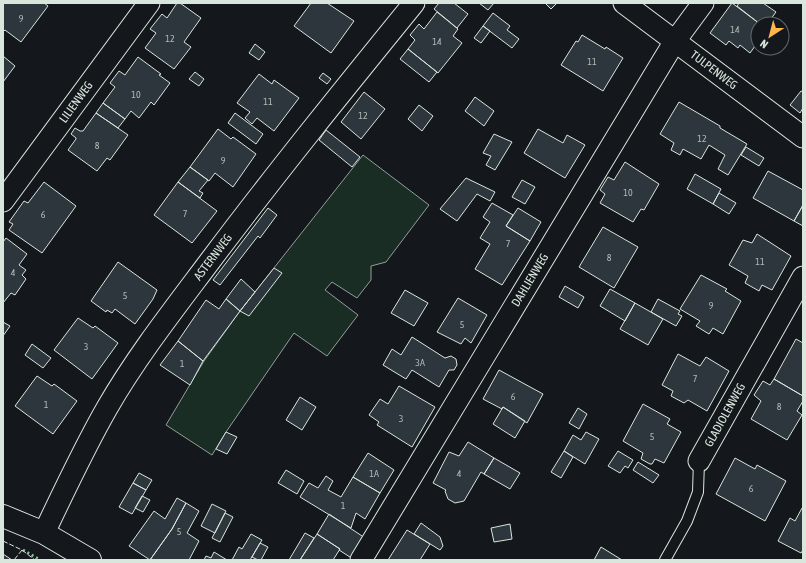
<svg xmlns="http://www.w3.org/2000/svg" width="806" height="563" viewBox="0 0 806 563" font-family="'Asap Condensed',sans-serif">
<rect width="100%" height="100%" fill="#14181c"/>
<path fill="#1a2d24" stroke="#939e99" d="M363,155L429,205L386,262L371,266V280L357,298L332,282L325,290L358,315L327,356L294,333L226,432L212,455L166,425L204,361L240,311Z"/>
<path fill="#2c363c" stroke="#d8e6dc" d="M3,3H44L48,6L21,42L5,30L3,32Z
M177,3H180L201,18L184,42L191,47L174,69L145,48L156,33L150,29L162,14L167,18Z
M311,3H327L354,21L331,53L294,26Z
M439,3H454L468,14L457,28L434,9Z
M479,3H494L488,10Z
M545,3H557L551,9Z
M732,3L760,24H758V42L750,53L740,45L738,48L729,41L726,45L710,33Z
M739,3H763L776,12L767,24H760L737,6Z
M437,12L458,29L453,36L462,43L438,73L408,49L415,40L410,35L419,24L424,29Z
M493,13L510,26L507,30L519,39L512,48L483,26Z
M483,26L490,31L481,43L474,38Z
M582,35L605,49L606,47L623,58L603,91L561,65L576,41L578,42Z
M255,44L265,52L259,60L249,53Z
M408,49L437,72L429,82L400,59Z
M3,56L15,66L3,82Z
M138,57L161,74L159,75L170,83L154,105L151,102L139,118L131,111L125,119L103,103L115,87L110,83L119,71L125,75Z
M195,72L204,79L199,86L189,79Z
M323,73L331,79L327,84L319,78Z
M259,74L272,84L274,80L299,98L274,131L257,118L252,124L245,118L250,112L237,103Z
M801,91L803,92V108L800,113L790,105Z
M364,92L385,109L361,139L341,122Z
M475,97L494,111L484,126L465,111Z
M679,102L720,126V128L747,144L728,175L718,169L725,155L709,145L701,159L683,149L680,155L671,150L674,143L660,134Z
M103,103L125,119L118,128L96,113Z
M419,105L433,116L422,131L408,119Z
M96,113L128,135L110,160L107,158L97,171L68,150L76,139V138L71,134L75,128L80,131H83Z
M235,113L263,134L256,144L228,123Z
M218,129L231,139L233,137L256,154L233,187L215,173L209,181L190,167Z
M538,129L563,143L567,135L585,145L565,178L524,153Z
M326,130L360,157L352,167L319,140Z
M494,134L512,142L495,170L486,165L491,156L483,153Z
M746,147L764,158L759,166L741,155Z
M625,162L659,184L644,210L641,209L633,222L600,203L605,194L600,190L608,177L614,180Z
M190,167L208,180L199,191L203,193L200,198L178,182Z
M768,171L803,190V205L794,221L753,198Z
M695,174L721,189L713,204L687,189Z
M466,178L495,192L490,201L477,194L457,221L440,209Z
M522,180L535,187L525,204L512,197Z
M44,182L76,206L42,253L9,230L13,224L9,222L24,201L28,203Z
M178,182L217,211L192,243L154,215Z
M719,193L736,203L729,214L713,204Z
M492,203L513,215L506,226L530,241L502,285L475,269L490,244L480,238L490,222L483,217Z
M803,205V226L794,221Z
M268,208L277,215L260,238L258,236L220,285L213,280Z
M518,208L541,222L530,241L506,226Z
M603,227L638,247L614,288L579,267Z
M757,234L791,256L772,290L762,285L759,291L745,283L748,276L729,265L743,240L752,243Z
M6,238L27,254L19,265L26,270L22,275L26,279L15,295L11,293L3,303V242Z
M118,262L157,290L153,299L135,324L115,309L112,313L107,310L106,312L91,301Z
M274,268L282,273L249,316L240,311Z
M701,275L727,289L725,291L741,301L723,334L713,328L709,334L696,326L700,321L680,309Z
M241,279L255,292L240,311L226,299Z
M565,286L584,297L578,308L559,297Z
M610,289L635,303L625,321L600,306Z
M405,290L428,303L414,326L391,313Z
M458,298L487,315L471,343L465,338L461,344L437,332Z
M226,299L240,311L203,361L178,341L206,300L219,309Z
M658,299L680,311L678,314L682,316L676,326L651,312Z
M635,303L663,319L648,345L620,329Z
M78,318L93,328L95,326L118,343L92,379L54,350Z
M3,322L10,326L3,336Z
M412,337L445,358L451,356L456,359L457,365L454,370H449L439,387L412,370L406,379L383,365L392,349L401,355Z
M796,339L803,343V396L774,379Z
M178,341L203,361L190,385L160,365Z
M32,344L51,358L43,368L25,355Z
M678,354L700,366L706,357L729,371L707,411L688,400L684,403L671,396L673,391L662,385Z
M499,370L543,394L527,423L503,407L502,409L483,399Z
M37,376L52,386L54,384L77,401L53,434L15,406Z
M774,379L803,396V401L797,411L802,415L787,440L751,419L761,401L754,395L763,381L770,385Z
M399,386L435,407L412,447L377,425L379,422L369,415L380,399L388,404Z
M300,397L316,407L302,430L286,420Z
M643,404L670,419L667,424L681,432L664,463L655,459L652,464H650L641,459L643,453L623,441Z
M503,407L525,421L515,438L493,424Z
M578,408L587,414L579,429L569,423Z
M226,432L237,437L227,454L216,449Z
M586,432L599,439L585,464L564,451L573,435L581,440Z
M468,442L494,458L484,474L481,472L464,501L455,503L448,499L445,491L446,490L433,483L449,452L459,456Z
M564,451L573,457L561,478L551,472Z
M618,451L633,460L628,468L625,466L620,473L608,466Z
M368,453L394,470L380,493L353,477Z
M494,458L520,473L510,489L484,474Z
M735,458L755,469L757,465L786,481L765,521L716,494Z
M638,462L659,475L653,483L633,470Z
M286,470L304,481L297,494L278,483Z
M139,473L152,480L146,490L133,483Z
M326,476L333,481L328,490L341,497L353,477L380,493L365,519L356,513L351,528L300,497L309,483L318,488Z
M133,483L146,490L132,514L119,507Z
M142,496L150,500L143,512L135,508Z
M177,498L186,503L172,529L150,560L129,546L154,511L165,519Z
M186,503L199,511L187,533L199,541L189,560H150L172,529Z
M212,504L226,511L215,533L201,526Z
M802,508L803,509V550L801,553L778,541L790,518L795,521Z
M225,513L233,517L220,542L212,538Z
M329,514L365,538L353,559L339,550L340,549L317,534Z
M421,523L440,537L443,546L440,550L414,534Z
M510,524L512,539L494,542L491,528Z
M407,530L430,544L420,560H388Z
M305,533L314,538L300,560H289Z
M251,534L262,540L250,560H232L239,547L242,549Z
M317,534L340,549L333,560H300Z
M260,543L268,547L261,560H258L252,557Z
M601,547L622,560H594Z
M214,552L227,560H204L206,556L211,558Z
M3,554L12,560H3Z"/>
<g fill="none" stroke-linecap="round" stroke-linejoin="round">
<g stroke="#d8e6dc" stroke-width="12">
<path id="service" d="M665,560L687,521L698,492L699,461"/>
</g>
<g stroke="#d8e6dc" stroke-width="23">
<path id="minor" d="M624,3L803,137
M3,201L149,3
M699,461L803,277
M44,533C64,491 84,448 107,408C137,356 174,309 210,261C276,173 345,88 414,3
M361,560L661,64L675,41L703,3"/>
</g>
<g stroke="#d8e6dc" stroke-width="24">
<path id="primary" d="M3,516L44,533L90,560"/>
</g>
<use href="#service" stroke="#14181c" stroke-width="10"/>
<use href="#minor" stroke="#14181c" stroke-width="21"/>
<use href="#primary" stroke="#14181c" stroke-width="22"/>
<path stroke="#8ac095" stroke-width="3" stroke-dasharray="2 3" stroke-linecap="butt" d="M23,550L40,560"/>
<path stroke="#d8e6dc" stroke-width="1" stroke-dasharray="5 2" stroke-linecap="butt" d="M3,541L22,550L14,560
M22,550L35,560"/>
</g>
<g text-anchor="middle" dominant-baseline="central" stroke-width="3" stroke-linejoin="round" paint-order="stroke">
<g font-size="10" fill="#adbab4">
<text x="21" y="18">9</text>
<text x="735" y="29">14</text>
<text x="170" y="38">12</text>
<text x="437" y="41">14</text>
<text x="592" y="61">11</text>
<text x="136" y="94">10</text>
<text x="268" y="101">11</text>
<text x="363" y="115">12</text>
<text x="702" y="138">12</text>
<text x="97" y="145">8</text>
<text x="223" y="160">9</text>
<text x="628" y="192">10</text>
<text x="185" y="213">7</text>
<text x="43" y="214">6</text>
<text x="508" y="243">7</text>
<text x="609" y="257">8</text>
<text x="760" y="261">11</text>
<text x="13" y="272">4</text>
<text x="125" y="295">5</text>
<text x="711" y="305">9</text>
<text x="462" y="324">5</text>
<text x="86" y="346">3</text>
<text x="420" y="362">3A</text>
<text x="182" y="363">1</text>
<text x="695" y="378">7</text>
<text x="513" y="396">6</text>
<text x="46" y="404">1</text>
<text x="779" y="406">8</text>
<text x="401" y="418">3</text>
<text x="652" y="436">5</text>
<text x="374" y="473">1A</text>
<text x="459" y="473">4</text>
<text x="751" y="488">6</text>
<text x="343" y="505">1</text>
<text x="179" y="531">5</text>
</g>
<g font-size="12" fill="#d8e6dc" stroke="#14181c">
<text transform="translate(714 70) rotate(37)">TULPENWEG</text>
<text transform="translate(76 102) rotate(-54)">LILIENWEG</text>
<text transform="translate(213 257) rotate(-53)">ASTERNWEG</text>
<text transform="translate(530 280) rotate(-59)">DAHLIENWEG</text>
<text transform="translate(725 415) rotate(-61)">GLADIOLENWEG</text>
</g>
</g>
<rect width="806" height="563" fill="none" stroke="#d8e6dc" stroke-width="8"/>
<g transform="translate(770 36) rotate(216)"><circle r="19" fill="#14181c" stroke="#626a69"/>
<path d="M0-3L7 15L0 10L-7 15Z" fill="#ffb74d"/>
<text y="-6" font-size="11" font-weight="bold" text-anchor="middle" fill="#d8e6dc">N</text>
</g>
</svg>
